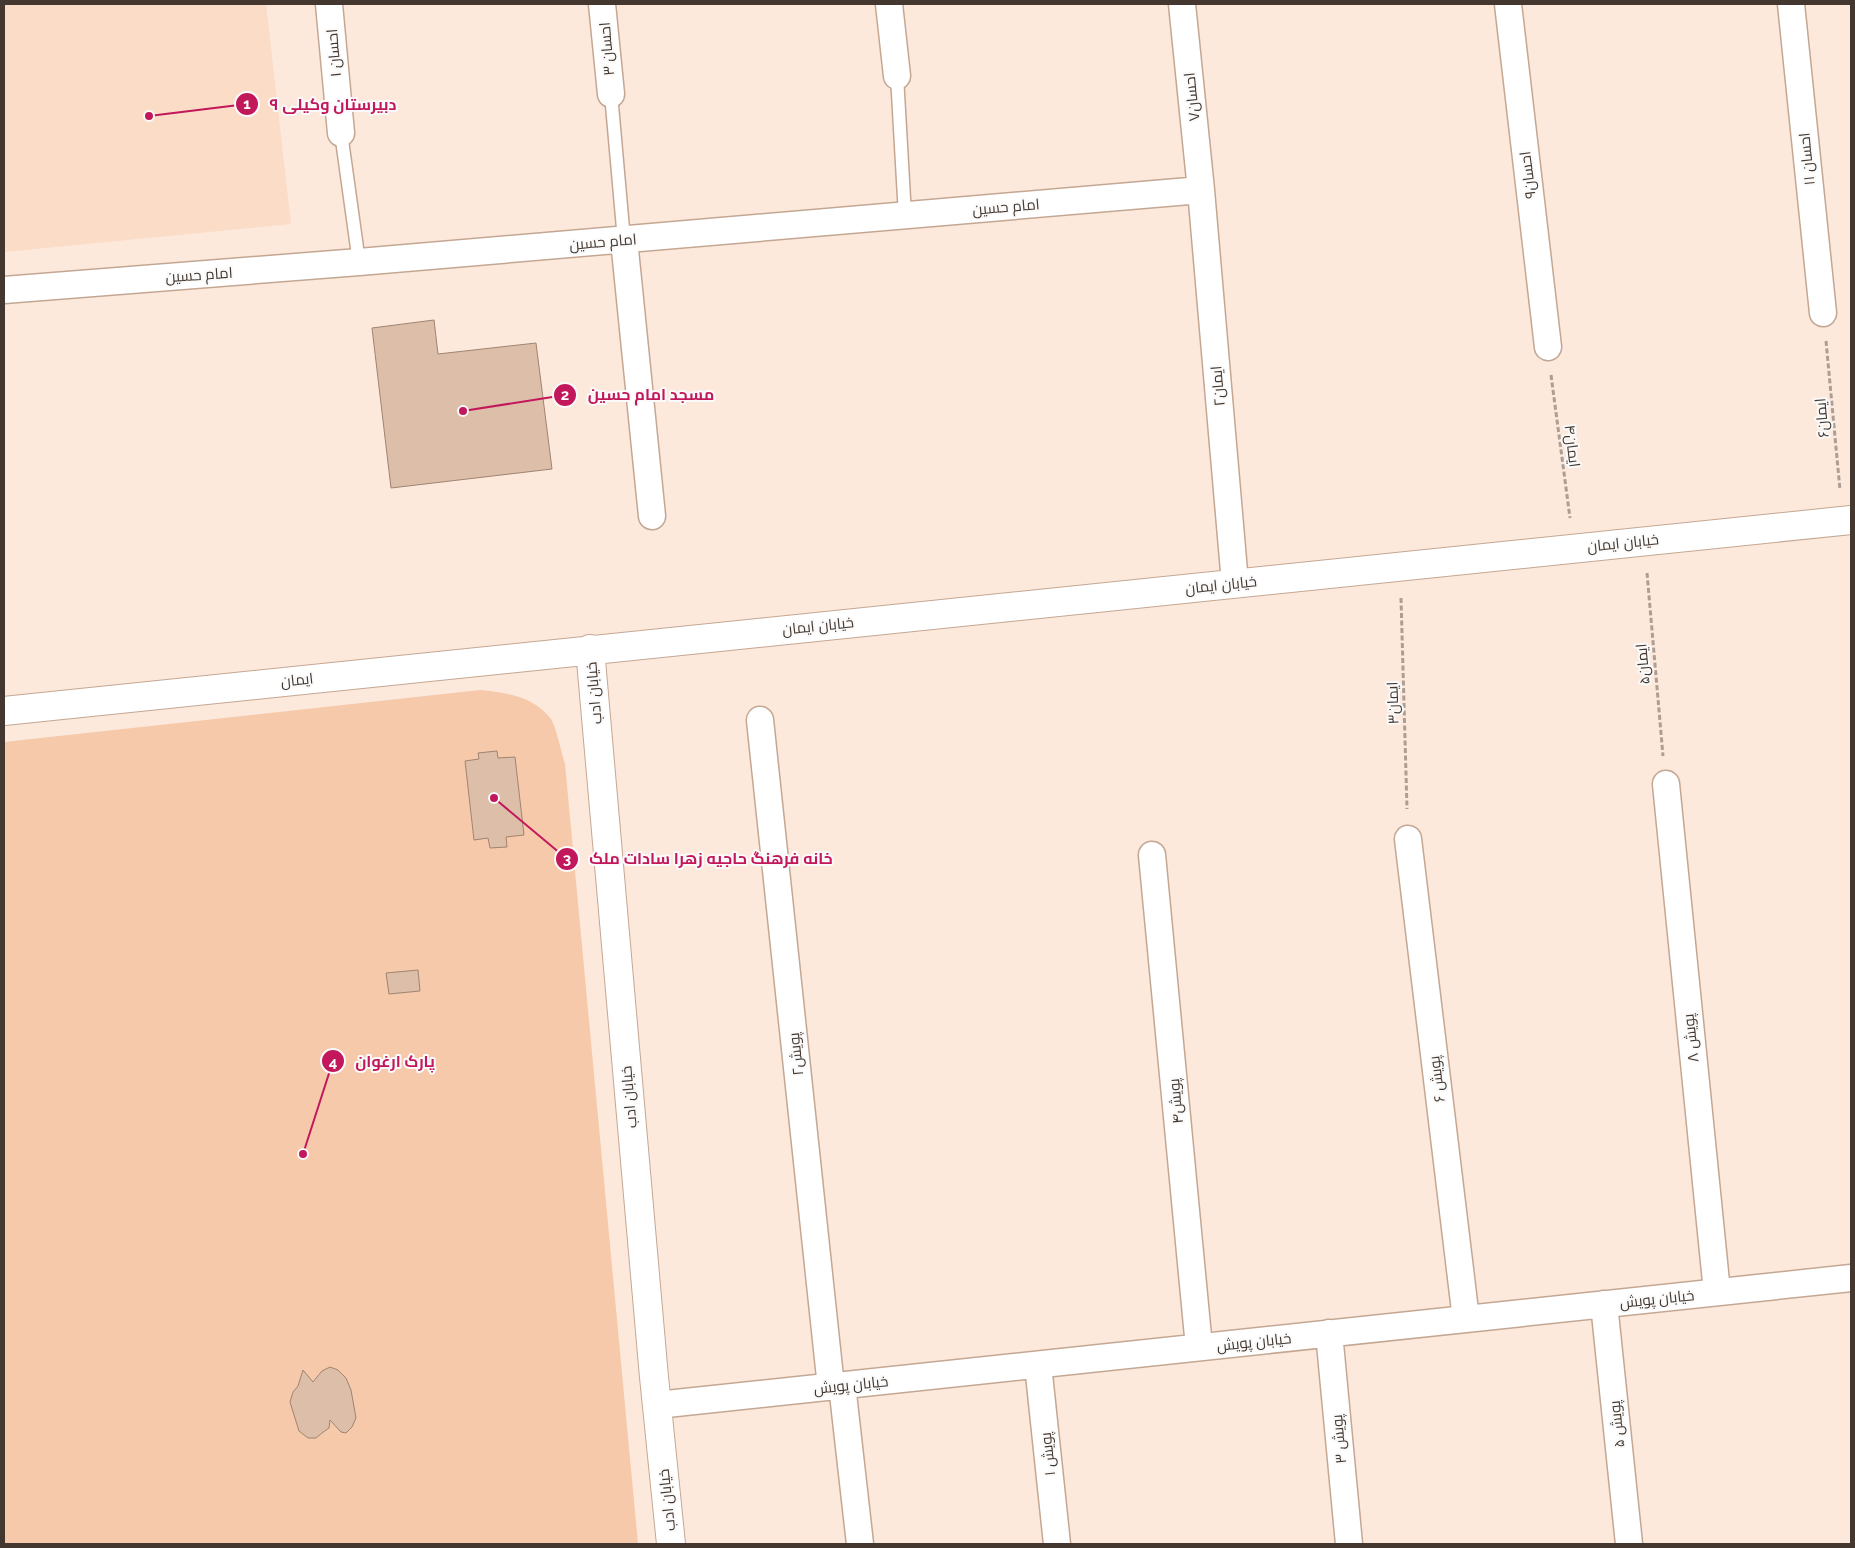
<svg xmlns="http://www.w3.org/2000/svg" width="1855" height="1548" viewBox="0 0 1855 1548" font-family="Raleway,Cairo,sans-serif">
<rect width="100%" height="100%" fill="#fce9dc"/>
<path fill="#fadcc7" d="M4,4H266L291,224L4,252Z"/>
<path fill="#f5c9aa" d="M480,690C507,693 533,696 551,719C556,727 562,754 565,764L638,1544H4V742Z"/>
<path fill="#dcbea9" stroke="#a08471" d="M434,320L438,354L536,343L552,469L391,488L372,328Z
M497,751L498,758L515,757L524,835L506,837L507,847L490,848L488,838L474,840L465,761L479,759L478,753Z
M418,970L420,991L389,994L386,973Z
M330,1367L338,1370L346,1378L351,1390L356,1418L352,1427L346,1433L341,1432L330,1420L329,1428L322,1433L316,1438H308L299,1431L290,1402L293,1392L298,1386L303,1370L313,1382L322,1371Z"/>
<g fill="none" stroke-linecap="round" stroke-linejoin="round">
<g stroke="#c4a793" stroke-width="15">
<path id="service" d="M897,76L905,216
M611,94L624,240
M341,133L359,262"/>
</g>
<g stroke="#c4a793" stroke-width="29">
<path id="minor" d="M329,4L341,133
M602,4L611,94
M889,4L897,76
M1182,4L1201,190L1235,583
M1508,4L1548,347
M1791,4L1823,313
M624,240L652,516
M4,290L359,262L1201,190
M760,720L831,1387
M1666,784L1717,1292
M1408,839L1466,1319
M1152,855L1199,1347
M1604,1304L1629,1544
M1329,1333L1349,1544
M1038,1365L1057,1544
M842,1385L860,1544
M657,1405L1851,1278"/>
</g>
<g stroke="#c4a793" stroke-width="30">
<path id="tertiary" d="M590,649L654,1377L671,1544
M4,711L1851,520"/>
</g>
<path stroke="#ad9d92" stroke-width="3" stroke-dasharray="5 2.5" stroke-linecap="butt" d="M1826,341L1840,490
M1551,375L1570,518
M1647,573L1663,756
M1401,598L1407,809"/>
<use href="#service" stroke="#fff" stroke-width="12"/>
<use href="#minor" stroke="#fff" stroke-width="26"/>
<use href="#tertiary" stroke="#fff" stroke-width="28"/>
</g>
<g text-anchor="middle" dominant-baseline="central" stroke-width="4" stroke-linejoin="round" paint-order="stroke">
<g font-size="15" fill="#43372f" stroke="#fafafa">
<text transform="translate(607 49) rotate(-95)">احسان ۳</text>
<text transform="translate(334 53) rotate(-95)">احسان ۱</text>
<text transform="translate(1192 97) rotate(-96)">احسان۷</text>
<text transform="translate(1807 159) rotate(-96)">احسان ۱۱</text>
<text transform="translate(1528 175) rotate(-97)">احسان۹</text>
<text transform="translate(1006 207) rotate(-5)">امام حسین</text>
<text transform="translate(603 242) rotate(-5)">امام حسین</text>
<text transform="translate(199 275) rotate(-4)">امام حسین</text>
<text transform="translate(1218 386) rotate(-95)">ایمان۲</text>
<text transform="translate(1822 418) rotate(-95)">ایمان۶</text>
<text transform="translate(1572 446) rotate(83)">ایمان۴</text>
<text transform="translate(1623 543) rotate(-6)">خیابان ایمان</text>
<text transform="translate(1221 585) rotate(-6)">خیابان ایمان</text>
<text transform="translate(818 626) rotate(-6)">خیابان ایمان</text>
<text transform="translate(1643 664) rotate(-95)">ایمان۵</text>
<text transform="translate(297 680) rotate(-6)">ایمان</text>
<text transform="translate(594 693) rotate(-95)">خیابان ادب</text>
<text transform="translate(1393 703) rotate(-92)">ایمان۳</text>
<text transform="translate(1691 1038) rotate(-96)">پویش ۸</text>
<text transform="translate(796 1054) rotate(-96)">پویش۲</text>
<text transform="translate(1437 1079) rotate(-97)">پویش ۶</text>
<text transform="translate(629 1097) rotate(-95)">خیابان ادب</text>
<text transform="translate(1176 1101) rotate(-95)">پویش۴</text>
<text transform="translate(1657 1299) rotate(-6)">خیابان پویش</text>
<text transform="translate(1254 1342) rotate(-6)">خیابان پویش</text>
<text transform="translate(851 1385) rotate(-6)">خیابان پویش</text>
<text transform="translate(1617 1424) rotate(-96)">پویش ۵</text>
<text transform="translate(1339 1439) rotate(-95)">پویش ۳</text>
<text transform="translate(1048 1454) rotate(-96)">پویش ۱</text>
<text transform="translate(667 1500) rotate(-96)">خیابان ادب</text>
</g>
</g>
<path fill="none" stroke="#c2185b" stroke-width="2" d="M149 116L247 104M463 411L565 395M494 798L567 859M303 1154L333 1061"/>
<g fill="#c2185b" stroke="#fafafa" stroke-width="2">
<circle cx="149" cy="116" r="5"/>
<circle cx="463" cy="411" r="5"/>
<circle cx="494" cy="798" r="5"/>
<circle cx="303" cy="1154" r="5"/>
<circle cx="247" cy="104" r="12"/>
<circle cx="565" cy="395" r="12"/>
<circle cx="567" cy="859" r="12"/>
<circle cx="333" cy="1061" r="12"/>
</g>
<g font-size="15" text-anchor="middle" font-weight="bold" fill="#fff">
<text x="247" y="109">1</text>
<text x="565" y="400">2</text>
<text x="567" y="864">3</text>
<text x="333" y="1067">4</text>
</g>
<g font-size="16" text-anchor="middle" font-weight="bold" fill="#c2185b" stroke="#fafafa" stroke-width="4" stroke-linejoin="round" paint-order="stroke">
<text x="333" y="110">دبیرستان وکیلی ۹</text>
<text x="651" y="400">مسجد امام حسین</text>
<text x="711" y="864">خانه فرهنگ حاجیه زهرا سادات ملک</text>
<text x="395" y="1067">پارک ارغوان</text>
</g>
<rect width="1855" height="1548" fill="none" stroke="#43372f" stroke-width="10"/>
</svg>
